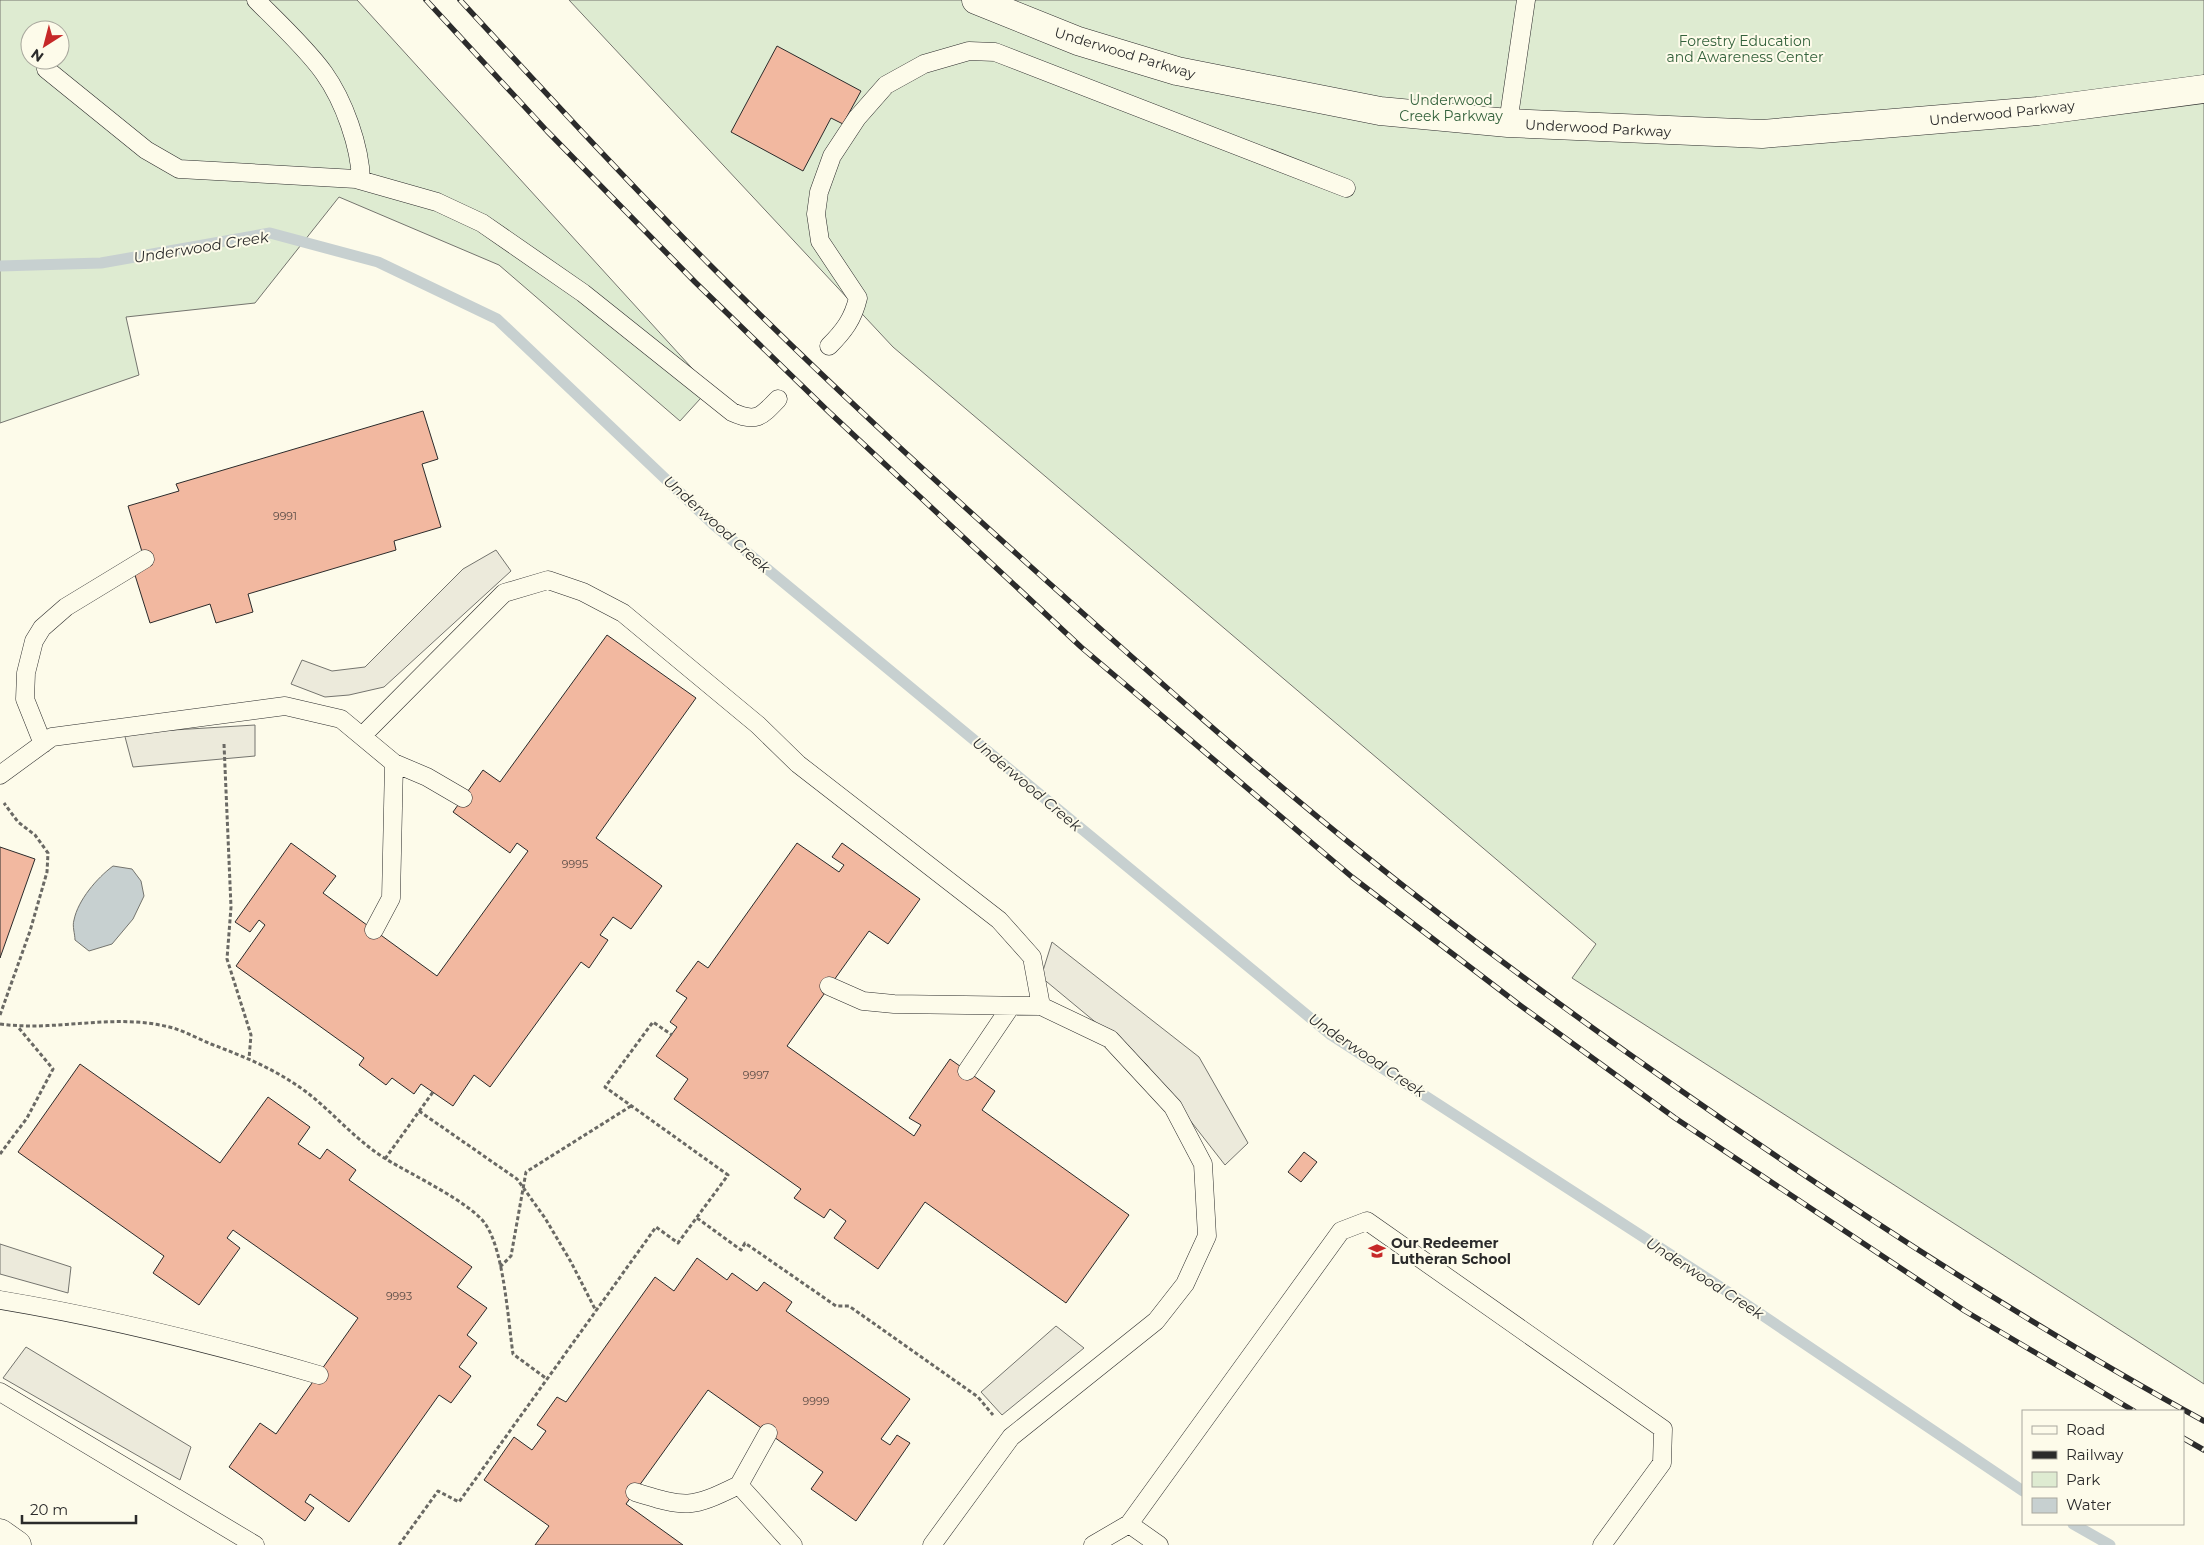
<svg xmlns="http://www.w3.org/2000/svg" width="2204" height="1545" viewBox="0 0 2204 1545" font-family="Montserrat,sans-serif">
<rect width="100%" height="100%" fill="#fdfbea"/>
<path fill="#deebd1" stroke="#74746e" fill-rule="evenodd" d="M0,0H357L710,388L680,421L499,265L339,197L255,303L126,317L139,375L0,423ZM30,30H60V60H30Z
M569,0H2204V1384L1572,978L1596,944L893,347Z"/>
<path fill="#eceadb" stroke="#74746e" d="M496,550L511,571L384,687L349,695L325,697L291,684L302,660L332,671L365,667L463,569Z
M255,725V756L133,767L124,733Z
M1052,942L1199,1057L1248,1143L1225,1165L1146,1064L1041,977Z
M0,1244L71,1267L68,1293L0,1274Z
M1056,1326L1084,1348L1002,1415L981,1392Z
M26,1347L191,1447L180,1480L3,1378Z"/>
<path fill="#c7d0d0" stroke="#74746e" d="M113,866L132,869L141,881L144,896L133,919L112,944L89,951L75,940C75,934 72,926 74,920C78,900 97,878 113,866Z"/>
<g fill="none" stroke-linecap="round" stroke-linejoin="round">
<path stroke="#c7d0d0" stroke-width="11" d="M0,266L101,263L270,233L378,262L497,319L714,525L1331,1035L1719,1286L2023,1491
M2073,1524L2110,1545"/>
</g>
<path fill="#f2b8a0" stroke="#2b2b2b" d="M777,46L861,91L843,124L831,118L803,171L731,132Z
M423,411L438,459L422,464L441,527L394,541L396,550L248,594L253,612L216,623L210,604L150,623L134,572L147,568L128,506L179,491L176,484Z
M607,635L696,698L596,838L662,886L631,929L613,917L600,935L608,940L589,968L581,962L490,1087L474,1075L453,1106L421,1084L414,1094L392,1078L386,1085L359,1065L364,1058L236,966L265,925L259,920L250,932L235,922L291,843L336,876L323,893L437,976L528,851L517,843L510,853L453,812L483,770L500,782Z
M797,843L839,872L844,865L832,857L842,843L920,899L888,944L869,931L787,1046L914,1136L921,1125L909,1118L950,1059L995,1091L982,1110L1129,1215L1066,1303L925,1202L878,1269L834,1238L846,1221L830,1209L824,1218L794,1198L801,1189L674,1099L688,1079L656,1056L677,1027L670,1022L687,998L676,991L698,961L708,968Z
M0,847L35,859L0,958Z
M80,1064L220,1163L268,1097L310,1127L298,1144L320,1159L327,1149L356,1170L349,1180L472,1267L457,1287L487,1308L467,1335L477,1343L459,1367L471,1376L451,1403L439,1395L349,1522L310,1494L305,1502L314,1508L305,1521L229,1467L260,1423L276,1434L358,1318L233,1230L227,1238L240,1248L199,1305L153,1273L164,1256L18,1152Z
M1304,1152L1317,1162L1301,1182L1288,1172Z
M697,1258L727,1280L732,1273L757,1291L764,1282L792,1302L786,1311L910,1399L881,1439L890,1445L897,1435L910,1443L856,1521L811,1489L823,1472L708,1390L626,1504L683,1545H535L549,1526L484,1480L514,1437L532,1450L546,1431L537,1425L557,1397L566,1402L655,1277L674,1291Z"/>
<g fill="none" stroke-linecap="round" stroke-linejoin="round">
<g stroke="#2b2b2b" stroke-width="19">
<path id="service" d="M256,0C277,21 307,49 324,73C344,101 360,146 361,180
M46,69L146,150L179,169L356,179L437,202L482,223L583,293L732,412C756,423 761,417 778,399
M1508,123L1526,0
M829,346C844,331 853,319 858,298L820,241L816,214L819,192L832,156L857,118L886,85L924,64L969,51L995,52L1346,188
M362,736L504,593L548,580L583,592L623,613L758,725L798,764L999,920L1032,957L1041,1006
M43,744L25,699L26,673L34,641L42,628L66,607L145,559
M0,775L52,737L285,706L341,719L394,763L427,777L463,798
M374,930L391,898L394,763
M829,986L863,1001L894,1004L1041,1006L1110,1039L1173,1107L1203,1164L1207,1236L1185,1284L1156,1321L1011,1437L932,1545
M967,1071L1011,1006
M0,1300C108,1318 213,1344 319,1375
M0,1392L255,1545
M768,1433L739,1485L793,1545
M635,1492C687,1508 690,1509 739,1485
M1129,1524L1159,1545
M1093,1545L1129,1524L1341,1231L1367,1221L1663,1429L1662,1463L1602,1545"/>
</g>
<g stroke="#2b2b2b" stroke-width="29">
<path id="minor" d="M976,0L1078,41L1177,71L1380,111L1508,123L1762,134L2038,111L2204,89"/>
</g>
<g stroke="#2b2b2b" stroke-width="29">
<path id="secondary" d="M0,1533L17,1545"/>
</g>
<path stroke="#6a6964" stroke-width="3" stroke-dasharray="4 2.5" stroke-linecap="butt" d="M224,744L231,907L227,959L251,1035L249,1059
M0,1015L30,931L47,872L48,853L35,835L18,822L4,803
M0,1024C58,1032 115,1012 173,1028C186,1032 199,1039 211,1044C245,1057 275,1069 305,1091C333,1112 355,1140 386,1159C410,1174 472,1203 486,1225C504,1252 508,1320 513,1354L547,1379
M419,1111L517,1179L545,1218L571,1262L596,1311
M0,1154L27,1118L53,1069L18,1027
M385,1159L433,1092
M697,1218L741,1250L745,1243L836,1306H849L978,1397L993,1415
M500,1267L511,1256L526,1172L631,1106
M399,1545L438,1491L459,1502L656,1227L678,1243L728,1175L605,1087L653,1022L672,1035"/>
<use href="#service" stroke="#fdfbea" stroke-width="18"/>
<use href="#minor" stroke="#fdfbea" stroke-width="28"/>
<use href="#secondary" stroke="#fdfbea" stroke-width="28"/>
<g stroke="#2b2b2b" stroke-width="5.5">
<path id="rail" d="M426,0L547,131L695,282L829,412L1081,647L1352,877L1517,1003L1675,1118L1965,1311L2134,1411
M460,0C542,89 624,178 709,264C818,374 933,479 1049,583C1153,676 1257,769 1367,857C1499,963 1639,1063 1779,1158C1917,1251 2058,1341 2204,1421
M2183,1438L2204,1450"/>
</g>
<use href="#rail" stroke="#fdfbea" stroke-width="4" stroke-dasharray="11" stroke-linecap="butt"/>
</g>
<defs>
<g id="school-bare" transform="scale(1.35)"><path d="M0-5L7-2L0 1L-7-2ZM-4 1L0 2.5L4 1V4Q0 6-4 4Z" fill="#c62828" stroke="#fdfbea" stroke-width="2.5" paint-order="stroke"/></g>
</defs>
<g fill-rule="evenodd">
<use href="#school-bare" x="1377" y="1251"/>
</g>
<g text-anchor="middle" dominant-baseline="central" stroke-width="4" stroke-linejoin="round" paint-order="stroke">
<g font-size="11" fill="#5d4e48">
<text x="285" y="516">9991</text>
<text x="575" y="864">9995</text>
<text x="756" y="1075">9997</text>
<text x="399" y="1296">9993</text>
<text x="816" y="1401">9999</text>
</g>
<g font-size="14" fill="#34623c" stroke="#fdfbea">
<text x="1745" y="41">Forestry Education<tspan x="1745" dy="16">and Awareness Center</tspan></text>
<text x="1451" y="100">Underwood<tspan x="1451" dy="16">Creek Parkway</tspan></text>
</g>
<g font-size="14" fill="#2b2b2b" stroke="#fdfbea">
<text transform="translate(1125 53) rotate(17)">Underwood Parkway</text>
<text transform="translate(2002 113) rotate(-6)">Underwood Parkway</text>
<text transform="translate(1598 128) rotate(3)">Underwood Parkway</text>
</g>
<g font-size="14" font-weight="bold" fill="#2b2b2b" stroke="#fdfbea" text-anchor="start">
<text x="1391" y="1243">Our Redeemer<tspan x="1391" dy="16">Lutheran School</tspan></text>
</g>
<g font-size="15" font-style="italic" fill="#2b2b2b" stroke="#fdfbea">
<text transform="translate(201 247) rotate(-9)">Underwood Creek</text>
<text transform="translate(717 524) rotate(42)">Underwood Creek</text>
<text transform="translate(1027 784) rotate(40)">Underwood Creek</text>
<text transform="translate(1367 1055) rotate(34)">Underwood Creek</text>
<text transform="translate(1705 1278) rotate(33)">Underwood Creek</text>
</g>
</g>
<rect x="2022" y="1410" width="162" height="115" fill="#fdfbea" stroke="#a9a89e"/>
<rect x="2032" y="1426" width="25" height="8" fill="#fdfbea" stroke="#a9a89e"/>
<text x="2066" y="1435" font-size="15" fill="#2b2b2b">Road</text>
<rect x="2032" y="1451" width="25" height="8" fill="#2b2b2b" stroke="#a9a89e"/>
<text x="2066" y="1460" font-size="15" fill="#2b2b2b">Railway</text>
<rect x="2032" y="1472" width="25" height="15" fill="#deebd1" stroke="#a9a89e"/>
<text x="2066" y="1485" font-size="15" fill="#2b2b2b">Park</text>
<rect x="2032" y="1498" width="25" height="15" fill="#c7d0d0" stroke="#a9a89e"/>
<text x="2066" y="1510" font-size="15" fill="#2b2b2b">Water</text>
<g transform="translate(45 45) rotate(216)"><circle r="24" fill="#fdfbea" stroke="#a9a89e"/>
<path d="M0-4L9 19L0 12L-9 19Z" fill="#c62828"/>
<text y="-8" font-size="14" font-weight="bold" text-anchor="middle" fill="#2b2b2b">N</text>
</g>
<path d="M22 1515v8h114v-8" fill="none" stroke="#2b2b2b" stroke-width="2.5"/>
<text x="30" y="1515" font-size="15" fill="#2b2b2b" stroke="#fdfbea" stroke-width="4" paint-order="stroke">20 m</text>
</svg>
